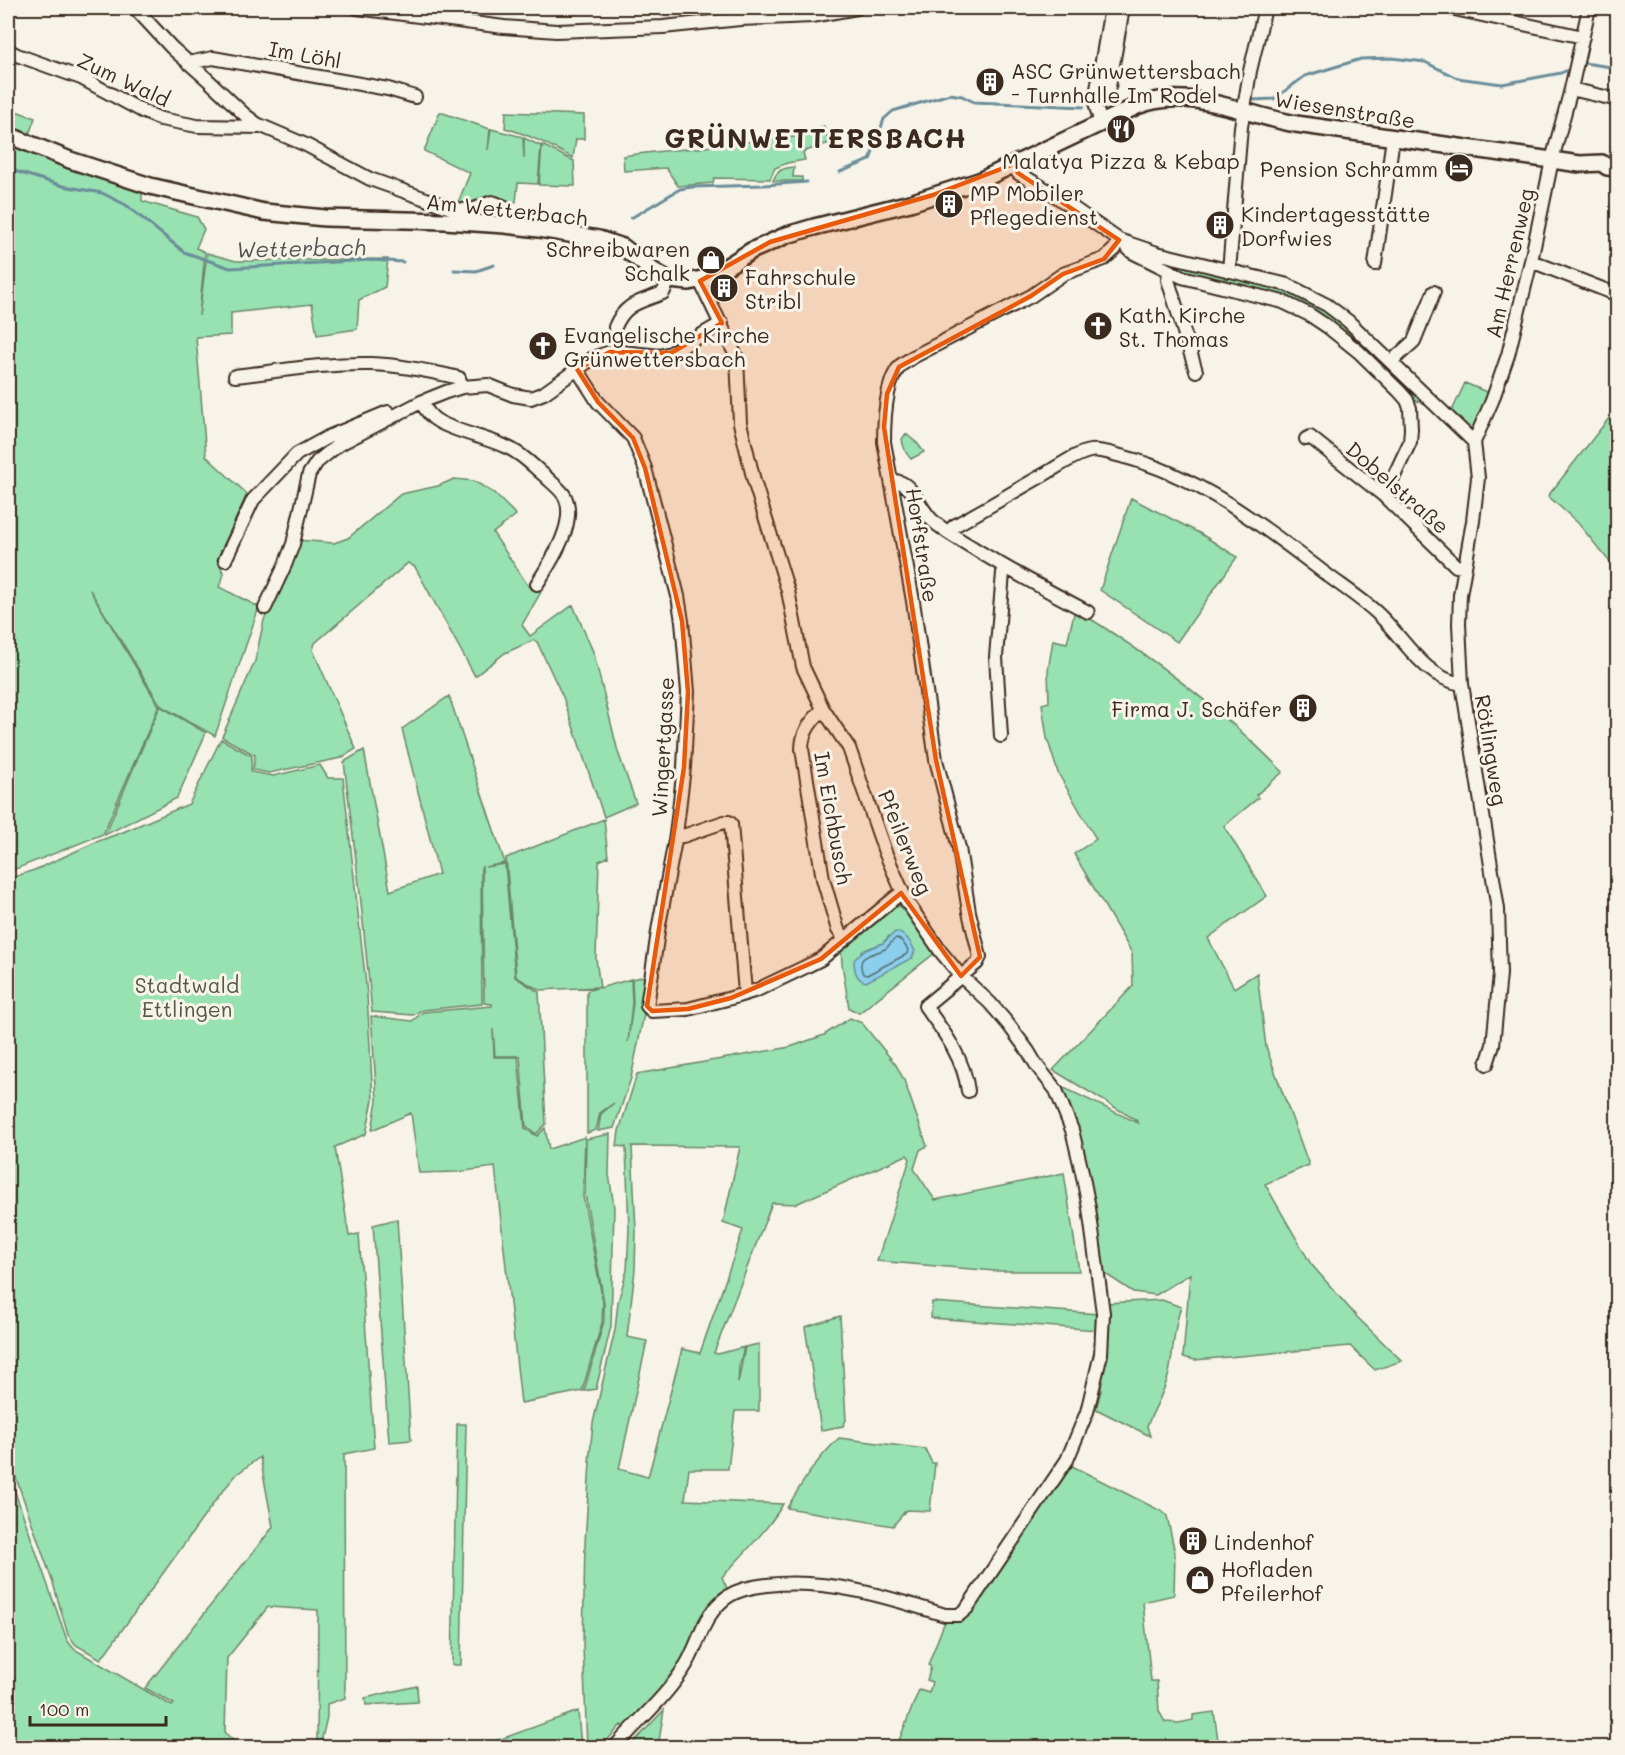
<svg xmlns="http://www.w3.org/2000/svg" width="1625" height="1755" viewBox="0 0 1625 1755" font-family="Mali,sans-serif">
<rect width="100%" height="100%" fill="#f7f3e8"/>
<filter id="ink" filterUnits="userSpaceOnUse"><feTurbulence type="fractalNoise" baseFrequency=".0167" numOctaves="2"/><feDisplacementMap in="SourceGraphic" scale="12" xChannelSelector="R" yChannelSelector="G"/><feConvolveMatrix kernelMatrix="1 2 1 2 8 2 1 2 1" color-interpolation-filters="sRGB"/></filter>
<g filter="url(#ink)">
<path fill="#98e1b1" stroke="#6a8668" stroke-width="1.5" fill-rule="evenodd" d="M8,108L35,118L24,148L60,164L142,193V201L197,217L204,229L196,248L205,252L199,316L207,253L236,261L388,259L385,287L359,300L357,329L317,335L312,304L231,313V335L196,337L206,456L247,494L217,560L224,574L219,587L259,607L215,736L161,706L90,590L159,706L103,834L8,872V611L17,607L8,610Z
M440,112L490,129L488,150L491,129L523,137L524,159V138L541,146L538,184L518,183L516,202L509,204L498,196C483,197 472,205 457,205L470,173L424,151Z
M506,112L584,115V139H576L573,158C551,146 530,135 505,128Z
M824,126L829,143L803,152L805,160L787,163L775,168L770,179L714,178L713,183L678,186L666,168L624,171L623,156C648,152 672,150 697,148C708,147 718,144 729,143C761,140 796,142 824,126Z
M542,145L574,161L575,186L539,185Z
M794,167L793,177H802V181H773C777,170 783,168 794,167Z
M1141,252L1225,275L1223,284L1182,274Z
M1228,276C1248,281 1268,284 1286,291C1336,308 1386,363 1423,399L1420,402L1408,398L1329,324L1226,286Z
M1465,383L1489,393L1474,425L1470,428L1466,427L1451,413Z
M1609,418L1617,424V571L1578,523L1548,496Z
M906,434L917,443L924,452L911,459C905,453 903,447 902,439Z
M454,479L474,481L494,493L516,515L493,533L529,587L531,585L541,592L522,625L530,636L573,605L594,654L618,752L636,803L604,817L563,697L537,642L534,640L505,653L475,676L415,567L408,563L315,643L313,650L356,749L341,758L269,773L253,770L255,755L222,737L255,661L264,620L291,563L297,540L334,543L348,538L401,494L438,486Z
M1131,498L1201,534L1237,557L1177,642L1100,590Z
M1075,609C1151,656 1221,708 1283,772L1256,795L1258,798L1224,826L1267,896L1208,938L1234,988L1257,973L1266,1047L1309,1165L1265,1184L1311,1264L1357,1317L1402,1361L1375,1370L1350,1346L1195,1360L1183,1357L1190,1274L1156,1295L1133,1292L1101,1271L1058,1085L1138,1123L1136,1120L1053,1070L1133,986L1132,953L1074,854L1096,839L1058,773L1047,738L1042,704L1049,702L1048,671L1053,640L1067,643Z
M449,696L505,863L485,867L505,864L515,977L539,992L546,1124L536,1134L526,1126L520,1056H495L493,1029L494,1057H518L525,1128L537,1136L545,1128L549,1149L585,1137L583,1196L603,1302L602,1323L582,1391L521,1403L495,1167L457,1172L419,1173L411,1113L372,1130L377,1100L371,1016L412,1021L423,1012L492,1006V1004L484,1003L482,867L481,868L482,1004L422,1010L413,1015L372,1012L360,893L344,762L364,750L390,891L439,874L402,729Z
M160,706L206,733L177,798L105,835Z
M221,739L252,756L251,772L273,776L320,765L328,778H343L367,994L373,1100L366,1134L335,1147L349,1236L359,1234L374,1448L344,1454L345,1698L327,1704V1717L320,1747H317L318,1610L268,1607L227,1658L225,1733L241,1747H8V1472L67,1640L74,1649L172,1706L174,1704L145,1688L273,1527L260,1457L237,1474L221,1493L101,1659L76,1645L68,1635L53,1583L8,1455V879L37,869L96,842L123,832L189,804Z
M604,819L608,857L599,861L596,958L600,988L631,979L632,1003L628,1042L633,1003L632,979L645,976L642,1002L645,1009L631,1078L614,1128L598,1131L601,1114L614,1103L600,1113L596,1130L587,1133V991L599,987L540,990L516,977L506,858Z
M903,905L936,952L859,1013L849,1008L842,964L841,949L893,908ZM889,936L912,958L863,951L883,943Z
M850,1018L862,1023L896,1065L904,1080L927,1146L920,1150L914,1169L935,1200L1064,1173L1079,1271H995L877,1261L910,1159L907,1155L796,1204L772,1203L714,1353L718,1354L744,1347L739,1367L738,1383L745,1347L759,1344V1411H735L728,1469H689L685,1500L783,1504C767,1531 743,1554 722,1577L729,1593L684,1662L665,1687L626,1728L621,1725L601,1747L587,1748L583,1646L585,1543L590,1462H589L593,1423L615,1330L618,1302L627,1270L629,1230L626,1147L617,1146L619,1131L637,1074L790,1047L824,1035ZM632,1146L740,1147L723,1223L743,1230L700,1353L682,1349L648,1477L619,1469L647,1341L627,1337L635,1270L636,1231Z
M610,1134L609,1174L614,1207L611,1326L596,1389L584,1391L604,1321V1302L585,1194L586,1139Z
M397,1219L411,1440L389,1442L373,1225Z
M1162,1300L1181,1307C1173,1328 1174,1351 1169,1373C1165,1391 1154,1409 1147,1426L1150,1436L1096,1409L1101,1391L1106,1303Z
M932,1302L1099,1314L1098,1330L931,1318Z
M840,1316L846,1420L843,1426L821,1430L805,1327Z
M457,1424H466L461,1665H452Z
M839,1438L925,1449L932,1463H935L930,1511L906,1510L893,1526L787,1508C803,1481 816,1460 839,1438Z
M1072,1466L1163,1512L1167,1516L1175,1553L1174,1595L1143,1602L1151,1681H1157L1159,1711L1165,1722L1179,1723L1193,1720V1715L1214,1712L1219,1747L896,1748L919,1690L929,1693L932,1682L927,1680L931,1667L928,1665L943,1626L946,1621H956L1068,1467Z
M417,1686L418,1702L366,1705L365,1698Z
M664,1710L658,1747H629Z
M578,1711L581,1747H479Z"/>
<path fill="#8bcfed" stroke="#6b8d9a" stroke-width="1.5" d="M895,932C907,934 910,942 915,951L912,958L866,982C856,980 854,969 854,960L863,951L883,943Z"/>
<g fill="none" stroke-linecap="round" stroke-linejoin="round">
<path stroke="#5b6c71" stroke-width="1.5" d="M896,938L902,941L908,950L907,954L867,975L863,974C855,954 871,956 885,949C889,946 892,941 896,938Z"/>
<path stroke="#6b8d9a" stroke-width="3" d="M1581,65L1584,63L1618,68
M1252,100L1274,99L1305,76L1361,59L1392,58L1425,62L1457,78L1502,84L1561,73L1572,68
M8,169L63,186L102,193L126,205L184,252L230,268L371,260L403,262
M840,172L870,160L884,119L893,111L950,94L962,96L974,102L1084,107
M631,218L680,189L692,187L764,185L807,182
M454,270L476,271L494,265"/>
<g stroke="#3b2a1e" stroke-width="16">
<path id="minor" d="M135,8L172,48L207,79L245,115L257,124L306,145L370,179L451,208L469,211L492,202L503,206L506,217L505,225
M357,8L504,27L556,31L663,27L740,19L812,16L857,8
M1450,8L1583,37
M8,50L17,55L81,78L144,112L161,119L197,126L260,127
M188,63L213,58L388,89L415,97
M1571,89L1618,100
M1097,90L1106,89L1109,87L1123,8
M1101,123L1096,107V95L1111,8
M1014,164L1018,173L1050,192L1119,240L1157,253L1288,285L1327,305L1348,321L1474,442
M1128,248L1132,252L1182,277L1283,302L1310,315L1328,327L1359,352L1399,391L1407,400L1410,408L1411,429L1410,442L1394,476L1383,495
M1531,261L1618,295
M1375,264L1393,138
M1229,271L1241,127L1250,71L1265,8
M1169,272L1168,280L1196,371
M615,327C625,303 640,302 663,293L669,280
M1391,362L1414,341L1434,292
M577,369L598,402L633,438L645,468L678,596L682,621L688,692L684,767L676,835L659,925L647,1006L652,1011L688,1009L731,998L757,990L803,968L821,959L902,892
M235,376C280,371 326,363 371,364C400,365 430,371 459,378L462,387
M421,402C425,408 429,416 436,420C452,431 485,437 504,446C520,452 532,465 545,476C551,482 559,488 564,495C579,521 550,563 537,584
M1306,439L1310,437L1383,495L1456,566L1465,567
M892,481C912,479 919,509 933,521C945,532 961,540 975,549C1012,572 1050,592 1088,612
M949,532L954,526C985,509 1015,491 1045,474C1059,466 1075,454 1090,451C1100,449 1112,454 1121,456C1196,475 1258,522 1318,568C1337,583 1358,596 1376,612C1404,637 1422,677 1462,684
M225,560L253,500L297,454L328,437L388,412
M265,608L285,565L293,544L309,474L317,462L338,445L421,402L446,392L462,387L488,385L513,395L531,398L544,393L593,358L610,352H622L660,356L671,353L722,323
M823,709C812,721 802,731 802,749L823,879L838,930L844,938
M1001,736L996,657L1003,573L1006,568
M676,835L683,836L724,822H729L731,824L745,993
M1487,1064L1493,1045L1500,974L1498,909L1462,684L1459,624L1460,595L1473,521L1478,478L1474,442L1492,401L1508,355L1531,261L1552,160L1571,89L1589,8
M968,1091C964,1058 944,1032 925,1006L977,963L980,957L969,912L959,848L936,760L913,601L884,442C884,421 885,381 901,365C905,362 909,360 913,357L1031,296L1063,274L1104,259L1115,249L1119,240
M614,1748C637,1722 668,1695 686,1665C699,1644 702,1619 721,1602C733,1590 751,1587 767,1585C828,1578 888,1597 945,1615H959L967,1608L975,1596L1067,1460L1087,1412L1101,1354L1103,1313L1089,1208L1082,1172L1072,1130L1056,1090L1037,1066L1028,1051L1008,1024L990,1003L961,976L941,952L907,902L885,852L849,748L823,709L803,667L788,591L754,481L740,423L737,358L700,281"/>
</g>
<g stroke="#3b2a1e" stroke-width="20">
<path id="major" d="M8,135L70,160L150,186L264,212L325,218L445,221L505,225L539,229L599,239L623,247L652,270L669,280L689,282L710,277L751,251L787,235L814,227L910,203L979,181L1137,106C1188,85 1245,115 1296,124L1580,164L1602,163L1607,167L1618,168"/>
</g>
<use href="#minor" stroke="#f7f3e8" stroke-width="12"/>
<use href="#major" stroke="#f7f3e8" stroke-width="15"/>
</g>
</g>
<path fill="#e8590c" fill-opacity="0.2" stroke="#e8590c" stroke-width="4.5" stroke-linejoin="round" d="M1014,164L1018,173L1119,240L1104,259L1063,274L1031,296L899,367L887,394L884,427L936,760L980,957L961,976L901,893L821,959L731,998L688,1009L652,1011L647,1006L684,767L688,692L682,621L645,468L633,438L598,402L577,369L610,352L671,353L722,323L700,281L770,242L933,195Z"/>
<defs>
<g id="building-disc" transform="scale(1.5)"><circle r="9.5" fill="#3b2a1e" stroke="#f7f3e8"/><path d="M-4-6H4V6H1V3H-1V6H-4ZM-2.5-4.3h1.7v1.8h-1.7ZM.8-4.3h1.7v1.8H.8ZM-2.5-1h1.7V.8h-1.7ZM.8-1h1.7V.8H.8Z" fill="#fff"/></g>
<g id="restaurant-disc" transform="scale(1.5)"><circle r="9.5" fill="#3b2a1e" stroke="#f7f3e8"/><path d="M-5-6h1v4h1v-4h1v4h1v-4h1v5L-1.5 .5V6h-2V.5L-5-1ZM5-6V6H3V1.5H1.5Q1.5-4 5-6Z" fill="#fff"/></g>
<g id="hotel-disc" transform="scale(1.5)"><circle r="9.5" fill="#3b2a1e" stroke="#f7f3e8"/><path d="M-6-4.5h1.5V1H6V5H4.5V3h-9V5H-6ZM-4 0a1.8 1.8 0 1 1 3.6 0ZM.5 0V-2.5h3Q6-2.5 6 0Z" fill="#fff"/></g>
<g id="shop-disc" transform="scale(1.5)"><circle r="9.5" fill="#3b2a1e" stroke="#f7f3e8"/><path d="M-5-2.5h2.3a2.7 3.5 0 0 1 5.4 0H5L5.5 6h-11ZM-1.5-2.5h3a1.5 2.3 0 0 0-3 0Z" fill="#fff"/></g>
<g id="church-disc" transform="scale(1.5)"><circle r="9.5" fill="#3b2a1e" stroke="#f7f3e8"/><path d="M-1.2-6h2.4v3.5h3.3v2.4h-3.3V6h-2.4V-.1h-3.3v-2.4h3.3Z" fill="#fff"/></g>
</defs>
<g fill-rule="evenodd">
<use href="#building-disc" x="990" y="82"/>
<use href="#restaurant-disc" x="1121" y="129"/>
<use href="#hotel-disc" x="1459" y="168"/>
<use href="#building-disc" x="949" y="204"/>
<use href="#building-disc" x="1220" y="225"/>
<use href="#shop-disc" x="711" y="260"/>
<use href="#building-disc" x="724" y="288"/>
<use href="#church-disc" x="1098" y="326"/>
<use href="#church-disc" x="543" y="346"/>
<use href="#building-disc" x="1303" y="708"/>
<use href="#building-disc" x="1193" y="1541"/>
<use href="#shop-disc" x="1200" y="1580"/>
</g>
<g text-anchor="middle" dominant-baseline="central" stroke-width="6" stroke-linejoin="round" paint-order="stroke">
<g font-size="21" fill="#3b2a1e" stroke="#f7f3e8">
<text transform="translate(305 54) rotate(10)">Im Löhl</text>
<text transform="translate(124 79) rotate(25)">Zum Wald</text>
<text transform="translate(1345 109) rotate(9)">Wiesenstraße</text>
<text transform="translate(507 209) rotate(6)">Am Wetterbach</text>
<text transform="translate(1509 263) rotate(-77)">Am Herrenweg</text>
<text transform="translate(1398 487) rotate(41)">Dobelstraße</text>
<text transform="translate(923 545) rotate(81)">Horfstraße</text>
<text transform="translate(662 747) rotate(-87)">Wingertgasse</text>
<text transform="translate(1492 750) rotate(81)">Rötlingweg</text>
<text transform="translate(834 818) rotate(80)">Im Eichbusch</text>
<text transform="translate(906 842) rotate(68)">Pfeilerweg</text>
</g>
<g font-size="21" fill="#3b2a1e" stroke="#f7f3e8" text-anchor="start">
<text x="1011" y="70">ASC Grünwettersbach<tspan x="1011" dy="24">- Turnhalle Im Rodel</tspan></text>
<text x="1121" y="160" text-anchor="middle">Malatya Pizza &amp; Kebap</text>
<text x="1438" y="168" text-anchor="end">Pension Schramm</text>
<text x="970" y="192">MP Mobiler<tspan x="970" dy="24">Pflegedienst</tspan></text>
<text x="1241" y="213">Kindertagesstätte<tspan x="1241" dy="24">Dorfwies</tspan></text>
<text x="690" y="248" text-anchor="end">Schreibwaren<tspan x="690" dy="24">Schalk</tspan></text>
<text x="745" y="276">Fahrschule<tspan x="745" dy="24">Stribl</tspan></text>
<text x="1119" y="314">Kath. Kirche<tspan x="1119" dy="24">St. Thomas</tspan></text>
<text x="564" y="334">Evangelische Kirche<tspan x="564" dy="24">Grünwettersbach</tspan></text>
<text x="1282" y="708" text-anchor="end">Firma J. Schäfer</text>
<text x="1214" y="1541">Lindenhof</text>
<text x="1221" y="1568">Hofladen<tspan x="1221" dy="24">Pfeilerhof</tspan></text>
</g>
<g font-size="21" fill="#525843" stroke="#f7f3e8">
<text x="187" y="984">Stadtwald<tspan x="187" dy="24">Ettlingen</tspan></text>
</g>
<g font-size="22" font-style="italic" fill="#4f5352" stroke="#f7f3e8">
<text transform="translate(301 248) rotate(-1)">Wetterbach</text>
</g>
<g font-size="27" font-weight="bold" letter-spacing="1.5" fill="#3b2a1e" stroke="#f7f3e8">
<text x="816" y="137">GRÜNWETTERSBACH</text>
</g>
</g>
<rect width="1625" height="1755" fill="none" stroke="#f7f3e8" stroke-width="30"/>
<rect x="15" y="15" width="1595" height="1725" fill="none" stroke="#3b2a1e" stroke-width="2" filter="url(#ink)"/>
<path d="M30 1716v9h136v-9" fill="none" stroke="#3b2a1e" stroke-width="3"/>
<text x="39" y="1716" font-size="18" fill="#3b2a1e" stroke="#f7f3e8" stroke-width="4.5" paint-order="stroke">100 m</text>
</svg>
